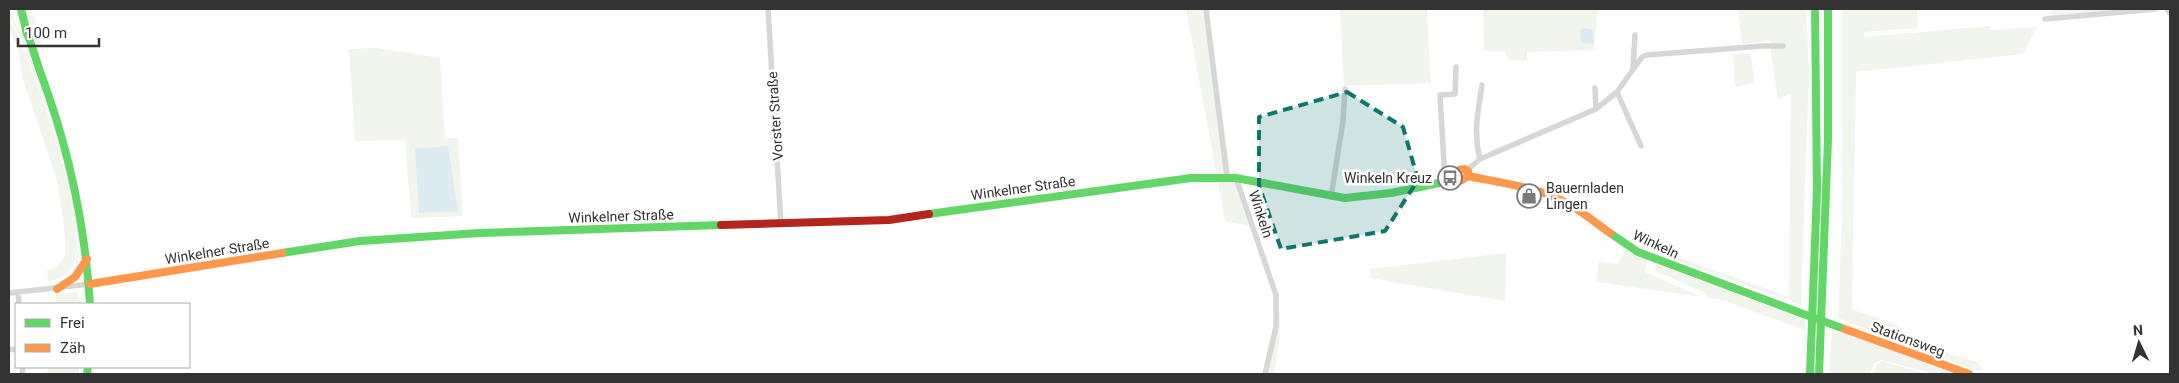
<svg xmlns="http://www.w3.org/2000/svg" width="2179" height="383" viewBox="0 0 2179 383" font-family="Roboto,sans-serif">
<rect width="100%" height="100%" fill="#fff"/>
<path fill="#f1f5ed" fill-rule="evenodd" d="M9,9C34,62 98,215 75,270L78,249L77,224L67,173L47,107L20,38L9,15Z
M23,9H31L42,43L36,46Z
M1186,9H1206L1230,170L1249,226L1225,221Z
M1340,9H1427L1431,83L1344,86Z
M1483,9H1598L1594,50L1527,52V61L1509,60L1504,51H1484Z
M1738,9H1806L1809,71L1801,305L1672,259L1630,240L1789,297L1791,94L1778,99L1769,41L1742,44Z
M1842,9H1919L1917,11L1918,28L1864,32V37L1990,26L1991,30L2037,27L2023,54L1856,72L1852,309L1897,325C1908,343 1958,356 1978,362L1982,369L1980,372L1838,318L1842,216Z
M2055,9H2125L2049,16Z
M9,18C31,56 93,229 73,266C69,275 57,280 48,281L47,270L57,267L65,256V238L63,217L56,178L23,80L18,48L9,29Z
M377,48L440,58L445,138H458L463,216L411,218L405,140L355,141L349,49ZM448,146L458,211L415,148Z
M1751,53L1754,83L1735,87L1733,55Z
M601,231L603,234L460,239L362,247L365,242L490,235Z
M1626,249L1648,259L1645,272L1702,297L1596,282L1599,261L1618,264Z
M1506,253L1505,301L1370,278V269Z
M1656,263L1805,319V330L1722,300L1709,298L1705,293L1656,271Z
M77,292L82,304H56V294Z
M1277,293C1283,321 1279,346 1274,374H1267L1277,328Z
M1832,330L1960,374H1934L1881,360L1875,363L1870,374H1829Z
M1882,361L1926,374H1872L1877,364Z
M48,367H79V374H47Z"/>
<path fill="#ddebf3" d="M1583,28L1593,30V44L1581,43L1580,30Z
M448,146L458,211L419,213L415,148Z"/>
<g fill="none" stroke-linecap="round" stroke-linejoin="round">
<path stroke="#d7d7d7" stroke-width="5.5" d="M768,9L781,224
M1206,9L1227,177
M2167,9L2170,13
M2045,19L2155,9
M1633,69L1635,35
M1595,88L1596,109
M1617,92L1641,146
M1480,159C1473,132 1478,112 1482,85
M1467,170L1480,159L1596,109L1617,92L1642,57L1647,55L1763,46H1783
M1236,178L1276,295V327L1265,374
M1445,181L1440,95L1455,94L1456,67
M1331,197L1343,121L1345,89
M9,293L90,284
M18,293L19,304
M9,349L16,350
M22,374L23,367"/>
<path stroke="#63d668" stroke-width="8" d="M21,9L27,34
M26,31C32,45 36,60 41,74C69,149 85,224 90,304
M929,214L1191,178H1236L1345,198L1391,193L1458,179
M1610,233L1638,252L1798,312
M282,253L360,241L479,233L721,225
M87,374L88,367
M1810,374L1817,190L1815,9
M1819,374L1828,139V9"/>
<path stroke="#ff974d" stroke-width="8" d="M1468,176V171L1465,169L1459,170L1457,173L1462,180L1468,176C1502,183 1538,187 1568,204C1583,212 1596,223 1610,233
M90,284L282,253
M57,289L75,277L87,259
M1839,327L1969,374"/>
<path stroke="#b3261e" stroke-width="8" d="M721,225L889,220L929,214"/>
<path stroke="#63d668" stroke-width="8" d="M1798,312L1839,327"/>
</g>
<path fill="#0f766e" fill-opacity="0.2" stroke="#0f766e" stroke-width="4" stroke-dasharray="10 6" stroke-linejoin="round" d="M1347,92L1403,127L1418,180L1385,231L1281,249L1259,185V117Z"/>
<defs>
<g id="bus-ring" transform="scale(1.25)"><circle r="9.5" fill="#fff" stroke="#7a7a7a" stroke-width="1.5"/><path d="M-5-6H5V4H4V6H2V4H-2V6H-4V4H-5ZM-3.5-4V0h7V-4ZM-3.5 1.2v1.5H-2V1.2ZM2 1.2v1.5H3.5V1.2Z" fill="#7a7a7a"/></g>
<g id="shop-ring" transform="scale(1.25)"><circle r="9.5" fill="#fff" stroke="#7a7a7a" stroke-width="1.5"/><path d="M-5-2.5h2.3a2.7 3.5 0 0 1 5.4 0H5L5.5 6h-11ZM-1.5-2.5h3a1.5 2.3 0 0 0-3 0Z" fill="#7a7a7a"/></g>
</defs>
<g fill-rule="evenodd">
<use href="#bus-ring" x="1450" y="178"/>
<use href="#shop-ring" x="1529" y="196"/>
</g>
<g text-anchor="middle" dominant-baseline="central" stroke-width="5" stroke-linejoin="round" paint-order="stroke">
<g font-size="14" fill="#333" stroke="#fff">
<text transform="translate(775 116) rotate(-94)">Vorster Straße</text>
<text transform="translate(1023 188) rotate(-8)">Winkelner Straße</text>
<text transform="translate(1261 214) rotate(72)">Winkeln</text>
<text transform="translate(621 216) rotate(-2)">Winkelner Straße</text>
<text transform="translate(1656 244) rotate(25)">Winkeln</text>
<text transform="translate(217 251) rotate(-9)">Winkelner Straße</text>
<text transform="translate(1908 339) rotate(20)">Stationsweg</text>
</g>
<g font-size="14" fill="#333" stroke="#fff" text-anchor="end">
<text x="1432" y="178">Winkeln Kreuz</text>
<text x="1546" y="188" text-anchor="start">Bauernladen<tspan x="1546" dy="16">Lingen</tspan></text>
</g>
</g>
<rect width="2179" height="383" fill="none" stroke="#333333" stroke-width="20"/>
<rect x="15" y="303" width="175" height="65" fill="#ffffff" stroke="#adadad"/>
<rect x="25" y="319" width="25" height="8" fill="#63d668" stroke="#adadad"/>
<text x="60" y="328" font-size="15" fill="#333333">Frei</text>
<rect x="25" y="344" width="25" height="8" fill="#ff974d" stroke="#adadad"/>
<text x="60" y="353" font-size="15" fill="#333333">Zäh</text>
<g transform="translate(2139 343) rotate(355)" stroke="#ffffff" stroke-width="4" paint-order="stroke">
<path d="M0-4L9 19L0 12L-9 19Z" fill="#333333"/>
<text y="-8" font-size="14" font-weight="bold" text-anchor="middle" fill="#333333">N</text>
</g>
<path d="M18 38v8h81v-8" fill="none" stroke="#333333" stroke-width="2.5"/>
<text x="25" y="38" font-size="15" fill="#333333" stroke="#ffffff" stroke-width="4" paint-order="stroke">100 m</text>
</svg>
